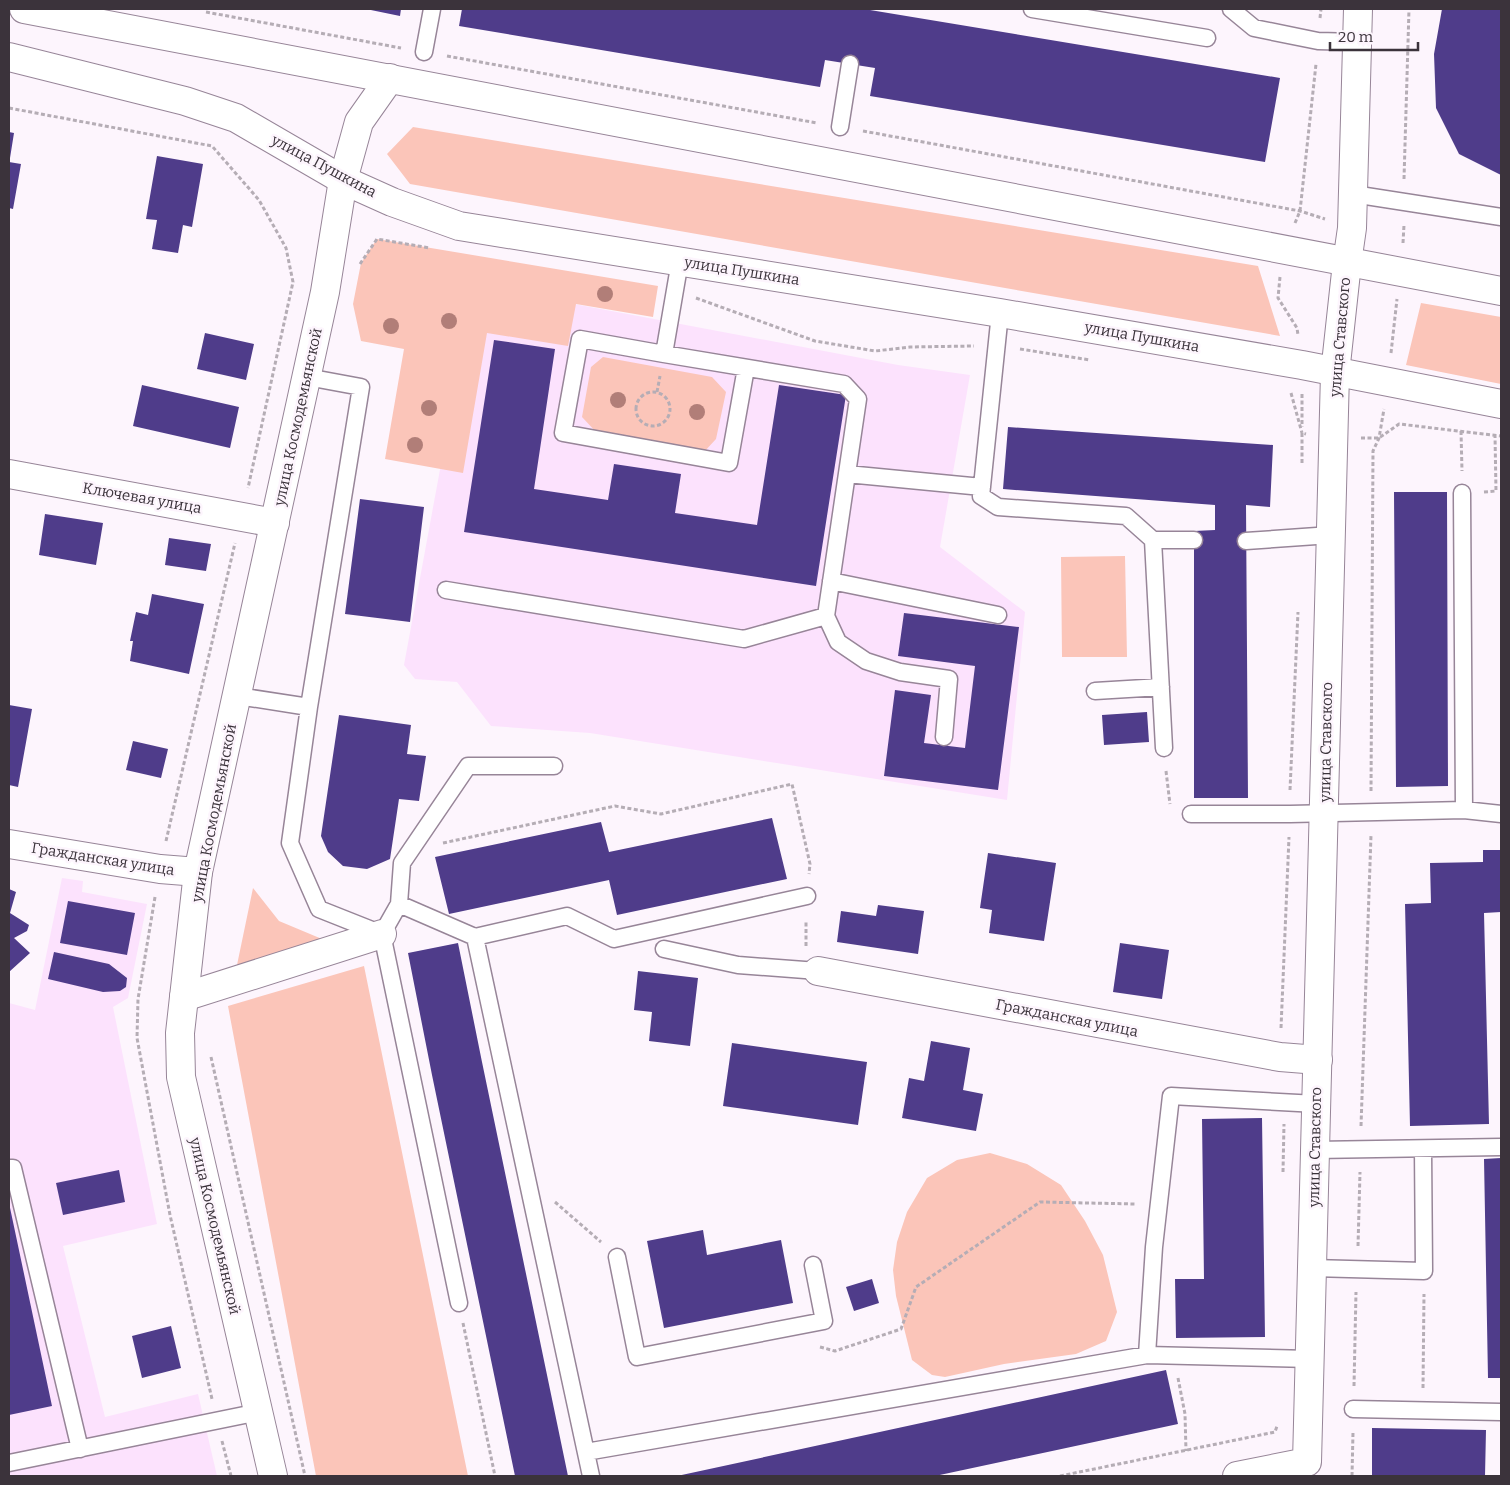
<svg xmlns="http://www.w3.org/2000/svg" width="1510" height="1485" viewBox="0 0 1510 1485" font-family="Bitter,serif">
<rect width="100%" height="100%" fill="#fdf5fd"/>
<path fill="#fce2fd" d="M474,285L898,365L970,375L940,547L1025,612L1007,800L590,733L491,726L457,682L415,679L404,665Z
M62,878L83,881L82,892L147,904L128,998L113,1007L157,1224L63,1246L105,1417L198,1394L217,1476H9V1003L35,1010Z"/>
<path fill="#fbc5b9" d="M413,127L1258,266L1280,336L410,184L387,154Z
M377,239L658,286L653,317L576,304L568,346L487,333L463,473L385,459L404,349L361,341L353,304L361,263Z
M1421,303L1501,317V384L1406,365Z
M603,357L712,377L726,392L716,439L704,452L597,433L582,417L591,367Z
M1125,556L1127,657H1062L1061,557Z
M253,888L279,921L322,939L237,965Z
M364,966L468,1476H316L228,1006Z
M990,1153L1027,1164L1061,1185L1085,1221L1103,1255L1117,1312L1106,1341L1076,1354L1004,1364L945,1377L932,1375L912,1360L896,1296L893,1270L897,1242L907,1212L927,1178L957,1160Z"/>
<path fill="#4f3c8a" d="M366,9H401L400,16Z
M462,9H864L1280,78L1265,162L870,96L875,68L825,60L820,87L459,26Z
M1442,9H1501V175L1459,154L1436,108L1434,54Z
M9,132L14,133L10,158H9Z
M157,156L203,164L192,227L183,225L178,253L152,249L157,220L146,219Z
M9,162L21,164L13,209L9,208Z
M205,333L254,344L246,380L197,369Z
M494,340L555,349L534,489L608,500L614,464L681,474L675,513L757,525L779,385L846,395L816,586L464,532Z
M142,385L239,407L230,448L133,426Z
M1008,427L1273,445L1270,507L1246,505L1248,798H1194V531L1215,530V505L1003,489Z
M1394,492H1447L1448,786L1396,787Z
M360,499L424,507L410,622L345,614Z
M45,514L103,523L96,565L39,555Z
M169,538L211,544L206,571L165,565Z
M152,594L204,604L189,674L130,661L133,641H130L136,612L148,615Z
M904,613L1019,627L998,790L884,776L895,690L931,695L924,743L965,748L975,666L898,656Z
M9,705L32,709L18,787L9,785Z
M1147,712L1149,742L1104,745L1102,715Z
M339,715L411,725L407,754L426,756L419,801L399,799L390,859L367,869L343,866L328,852L321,836Z
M133,741L168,749L161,778L126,770Z
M772,818L787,879L617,915L609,880L449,914L435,857L601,822L609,852Z
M1483,850H1501V912L1484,913L1489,1124L1410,1126L1405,904L1431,903L1430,863L1483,862Z
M988,853L1056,863L1044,941L989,933L992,910L980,908Z
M9,889L16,892L10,913L29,925L27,931L14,938L30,953L9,972Z
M68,901L135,913L127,955L60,943Z
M878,905L924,911L918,954L837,942L841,911L876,916Z
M458,943L482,1062L568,1476H515L432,1075L408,953Z
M1120,943L1169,950L1162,999L1113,992Z
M54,952L109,964L127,978L126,987L120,991L103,992L48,979Z
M638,971L698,978L690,1046L649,1041L652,1012L634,1010Z
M931,1041L970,1048L963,1090L983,1094L976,1131L902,1118L909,1078L924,1081Z
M732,1043L867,1062L858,1125L723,1106Z
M1262,1118L1265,1337L1176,1338L1175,1279H1204L1202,1119Z
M1501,1158V1378H1488L1484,1159Z
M119,1170L125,1202L63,1215L56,1183Z
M9,1203L52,1406L9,1415Z
M703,1230L707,1255L781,1240L793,1303L664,1328L647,1241Z
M872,1279L879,1303L854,1311L846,1287Z
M171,1326L181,1368L142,1378L132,1336Z
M1166,1370L1178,1424L935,1476H677Z
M1372,1428L1486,1430L1485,1476H1372Z"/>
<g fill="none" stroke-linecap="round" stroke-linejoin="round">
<g stroke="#978598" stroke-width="19">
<path id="service" d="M1032,9L1207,38
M1231,9L1254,28L1318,41L1357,42
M424,52L432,9
M840,127L850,64
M1353,194L1501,217
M1000,313L981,496L998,507L1126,516L1153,540L1164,748
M664,354L580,339L563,433L729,463L746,368
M307,377L361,387L309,707
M847,474L982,487
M1462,493L1464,810
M1153,540H1194
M1246,541L1331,535
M831,581L998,615
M446,590L744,639L826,616L858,399L844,384L664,354L680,261
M826,616L838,642L866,661L900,672L949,679L944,737
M1095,691L1161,687
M238,696L309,707L290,843L319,909L382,934
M1191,814H1290L1464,810L1501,814
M399,904L475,937L591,1476
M475,937L567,916L614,939L807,896
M664,949L738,965L818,971
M1315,1150L1501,1147
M9,1168H13L80,1449
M617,1257L637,1357L824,1321L813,1265
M1312,1268L1424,1271L1423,1149
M459,1303L382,934L399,904L402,863L468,766H554
M1147,1355L1310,1359
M1353,1409L1501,1412
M586,1452L1147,1355L1154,1247L1171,1096L1317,1104
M9,1463L259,1412"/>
</g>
<g stroke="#978598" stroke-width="30">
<path id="minor" d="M1347,263L1352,228L1358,9
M9,474L275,523
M9,844L160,869L198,872
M818,971L1280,1057L1318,1060
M184,997L382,934"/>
</g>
<g stroke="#978598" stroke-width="30">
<path id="secondary" d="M273,1476L181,1077L180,1033L198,872L325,292L343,180L359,122L390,78
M1237,1476L1307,1462L1335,373L1347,263"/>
</g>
<g stroke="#978598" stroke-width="30">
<path id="primary" d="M24,9L1501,291
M9,57L185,101L236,118L343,180L392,202L459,226L1000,313L1302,365L1501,404"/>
</g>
<path stroke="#b5adb5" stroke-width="3" stroke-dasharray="4 2.5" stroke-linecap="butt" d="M206,12L401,48
M1320,18L1321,9
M447,56L817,123
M9,108L212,146L259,200L286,248L293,282L248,488
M863,131L1300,211L1325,219
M1404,179L1409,9
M1295,223L1300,211L1316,64
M1403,243L1404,225
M360,264L377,239L430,248
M1280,277L1278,298L1297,328L1298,335
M696,298L815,341L875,351L910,347L974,346
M1020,349L1090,360
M1391,353L1397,299
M636 409a17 17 0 1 1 34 0a17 17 0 1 1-34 0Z
M657,392L660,376
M1291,393L1302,433
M1302,394V427
M1461,431L1462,471
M1361,438H1379L1399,424L1501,436
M1302,463V433L1306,434
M1484,492L1496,491L1495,435
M1166,771L1170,804
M1290,790L1298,612
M1371,791L1373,451L1379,438L1384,409
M166,841L235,543
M443,843L615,806L661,814L792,784L810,864L809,874
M155,897L138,999L137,1038L170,1215L212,1399
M806,946V920
M1281,1028L1289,837
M211,1057L305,1476
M1361,1126L1371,835
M1283,1172L1284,1124
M555,1202L601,1242
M1358,1246L1360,1172
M463,1323L495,1476
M820,1347L835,1351L901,1329L916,1287L1040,1202L1136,1204
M1178,1378L1185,1414L1186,1451
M1354,1386L1356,1292
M1423,1388L1424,1294
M222,1441L231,1476
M1060,1476L1275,1432L1277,1426
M1352,1476L1353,1432"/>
<use href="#service" stroke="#fff" stroke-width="16"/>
<use href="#minor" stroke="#fff" stroke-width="28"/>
<use href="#secondary" stroke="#fff" stroke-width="28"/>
<use href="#primary" stroke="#fff" stroke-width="28"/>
</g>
<g fill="#b17e78">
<circle cx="605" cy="294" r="8"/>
<circle cx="449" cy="321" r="8"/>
<circle cx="391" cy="326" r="8"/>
<circle cx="618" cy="400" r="8"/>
<circle cx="429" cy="408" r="8"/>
<circle cx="697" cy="412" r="8"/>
<circle cx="415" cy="445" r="8"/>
</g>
<g text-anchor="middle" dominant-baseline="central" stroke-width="5" stroke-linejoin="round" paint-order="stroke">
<g font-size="15" fill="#3b333b" stroke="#fdf5fd">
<text transform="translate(324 166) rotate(28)">улица Пушкина</text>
<text transform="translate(742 271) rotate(9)">улица Пушкина</text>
<text transform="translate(1142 337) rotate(10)">улица Пушкина</text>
<text transform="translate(1340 337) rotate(-85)">улица Ставского</text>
<text transform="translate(298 417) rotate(-78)">улица Космодемьянской</text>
<text transform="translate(142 498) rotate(10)">Ключевая улица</text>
<text transform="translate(1326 742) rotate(-89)">улица Ставского</text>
<text transform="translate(214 813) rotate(-79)">улица Космодемьянской</text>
<text transform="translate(103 859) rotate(9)">Гражданская улица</text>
<text transform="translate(1067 1018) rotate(11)">Гражданская улица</text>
<text transform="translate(1315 1147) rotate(-89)">улица Ставского</text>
<text transform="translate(215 1226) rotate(77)">улица Космодемьянской</text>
</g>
</g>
<rect width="1510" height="1485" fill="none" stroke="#3b333b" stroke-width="20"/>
<path d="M1330 42v8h88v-8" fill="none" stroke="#3b333b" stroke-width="2.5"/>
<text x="1338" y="42" font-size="15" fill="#3b333b" stroke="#fdf5fd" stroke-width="4" paint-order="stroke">20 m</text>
</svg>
